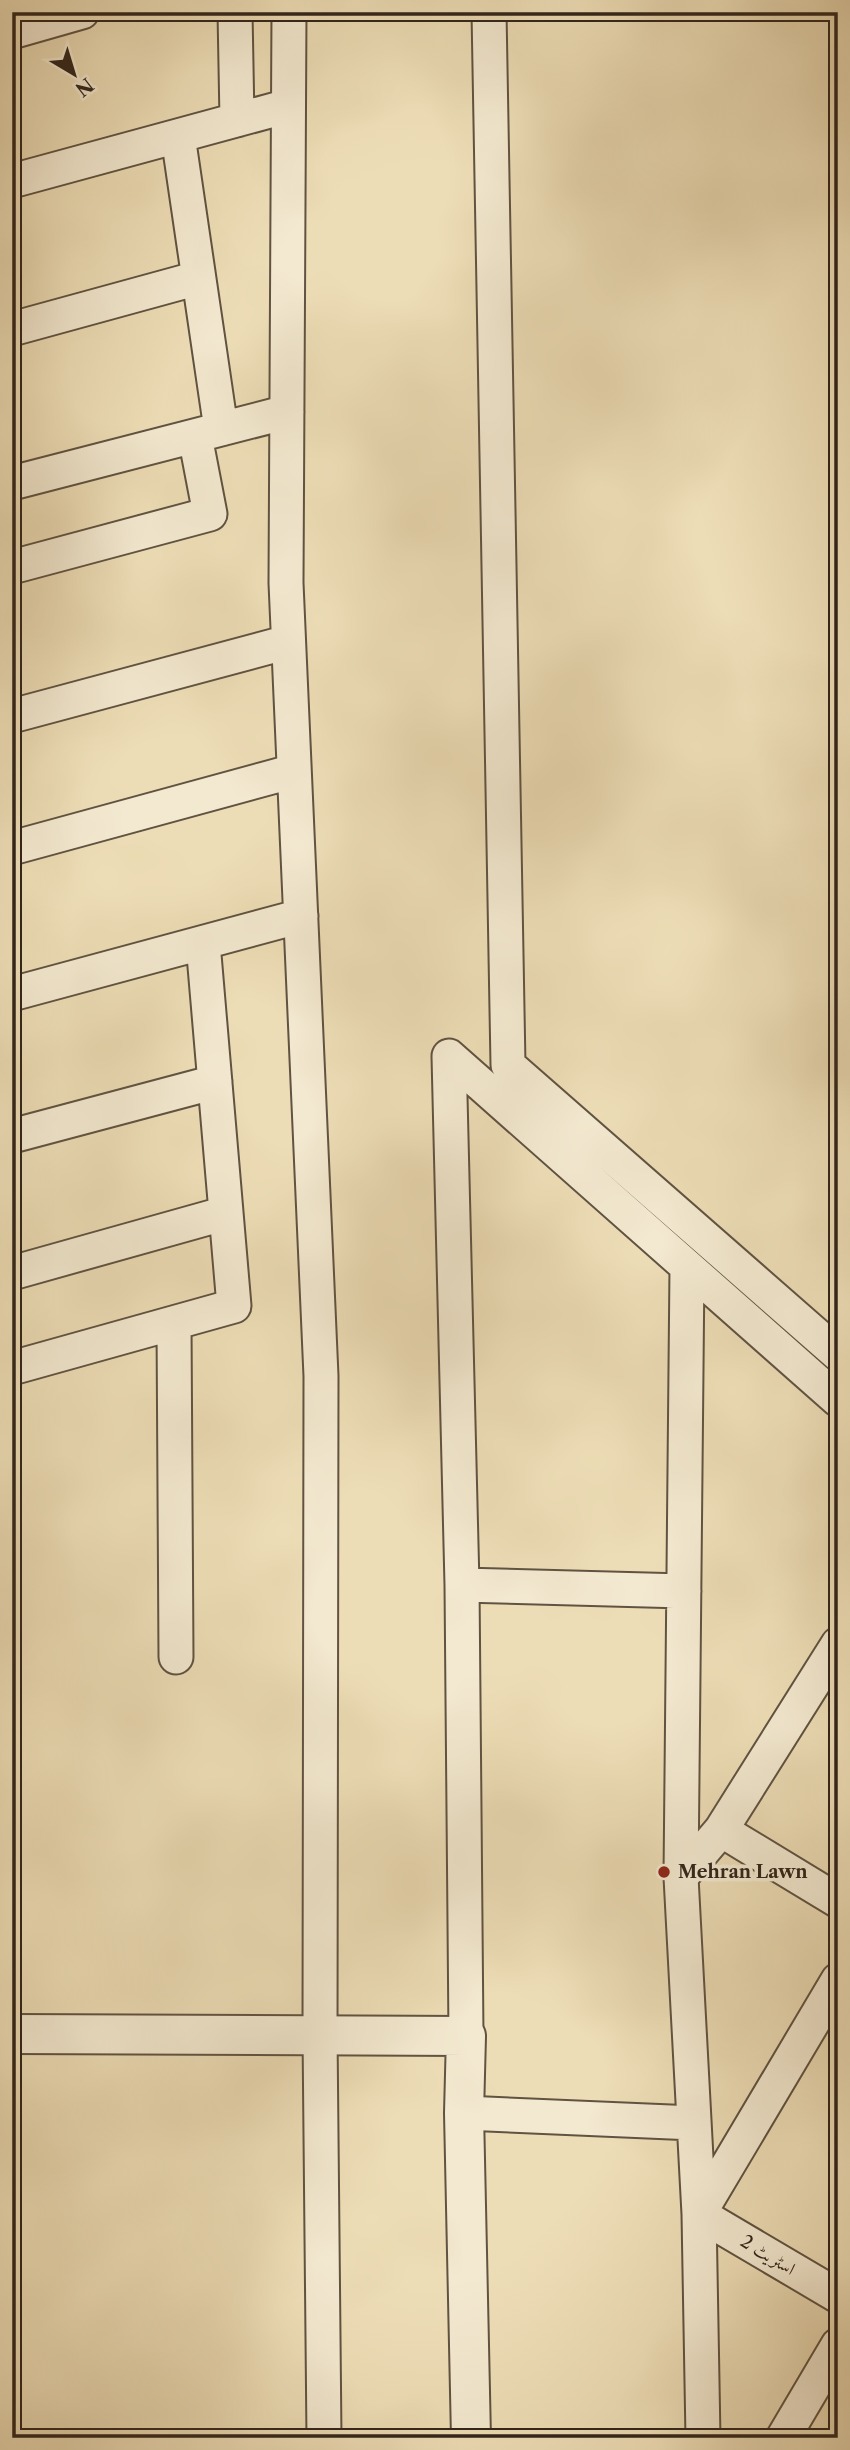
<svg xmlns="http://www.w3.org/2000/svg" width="850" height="2450" viewBox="0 0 850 2450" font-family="'Libre Caslon Text',Amiri,serif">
<rect width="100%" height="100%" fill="#edddb6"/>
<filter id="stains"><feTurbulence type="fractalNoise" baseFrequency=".00286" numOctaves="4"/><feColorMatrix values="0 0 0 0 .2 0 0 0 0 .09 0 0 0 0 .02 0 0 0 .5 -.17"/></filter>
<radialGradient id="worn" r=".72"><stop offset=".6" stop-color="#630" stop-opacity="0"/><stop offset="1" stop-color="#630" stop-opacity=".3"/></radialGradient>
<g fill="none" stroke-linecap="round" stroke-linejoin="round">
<g stroke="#605342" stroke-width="37">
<path id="minor" d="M235,12L237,120
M289,12L286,583L321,1376L320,2034L324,2438
M489,12L508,1065L838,1354
M12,32L82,12
M178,136L221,429
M12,181L288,106
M12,329L198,278
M12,483L287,412
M12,567L210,514L195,436
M12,716L288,642
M12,848L294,771
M12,994L301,916
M12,1136L215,1082
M687,1267L681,1877L699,2214L703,2438
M12,1273L226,1213
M174,1323L176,1657
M12,1368L234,1306L203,943
M462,1585L684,1591
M721,1830L838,1901
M681,1877L721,1830L838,1644
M838,1980L699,2214L838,2296
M466,2036L462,1585L449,1056L838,1400
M464,2113L694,2123
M783,2438L838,2345"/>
</g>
<g stroke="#605342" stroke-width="42">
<path id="tertiary" d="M12,2034L466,2036L464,2113L471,2438"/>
</g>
<use href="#minor" stroke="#f3e9d0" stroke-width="33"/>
<use href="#tertiary" stroke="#f3e9d0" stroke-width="38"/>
</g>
<circle fill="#8f2418" stroke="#f3e9d0" stroke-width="2.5" cx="664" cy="1872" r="7"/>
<g text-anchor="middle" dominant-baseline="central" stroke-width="7" stroke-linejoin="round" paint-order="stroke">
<g font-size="18" font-weight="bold" fill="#31251b" stroke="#f3e9d0" text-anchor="start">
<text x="678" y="1872">Mehran Lawn</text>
</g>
<g font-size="18" fill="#31251b" stroke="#f3e9d0">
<text transform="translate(768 2255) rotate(31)">اسٹریٹ 2</text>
</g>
</g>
<rect width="850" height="2450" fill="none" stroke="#edddb6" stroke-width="42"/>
<rect x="14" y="14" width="822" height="2422" fill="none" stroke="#31251b" stroke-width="3.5"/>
<rect x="21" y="21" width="808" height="2408" fill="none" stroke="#31251b" stroke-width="2"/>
<g transform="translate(74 74) rotate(142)" stroke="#f3e9d0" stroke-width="5" paint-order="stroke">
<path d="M0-5L12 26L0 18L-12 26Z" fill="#31251b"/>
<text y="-10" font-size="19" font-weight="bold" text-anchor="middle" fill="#31251b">N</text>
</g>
<rect width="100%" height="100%" filter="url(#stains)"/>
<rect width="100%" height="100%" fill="url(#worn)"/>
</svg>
